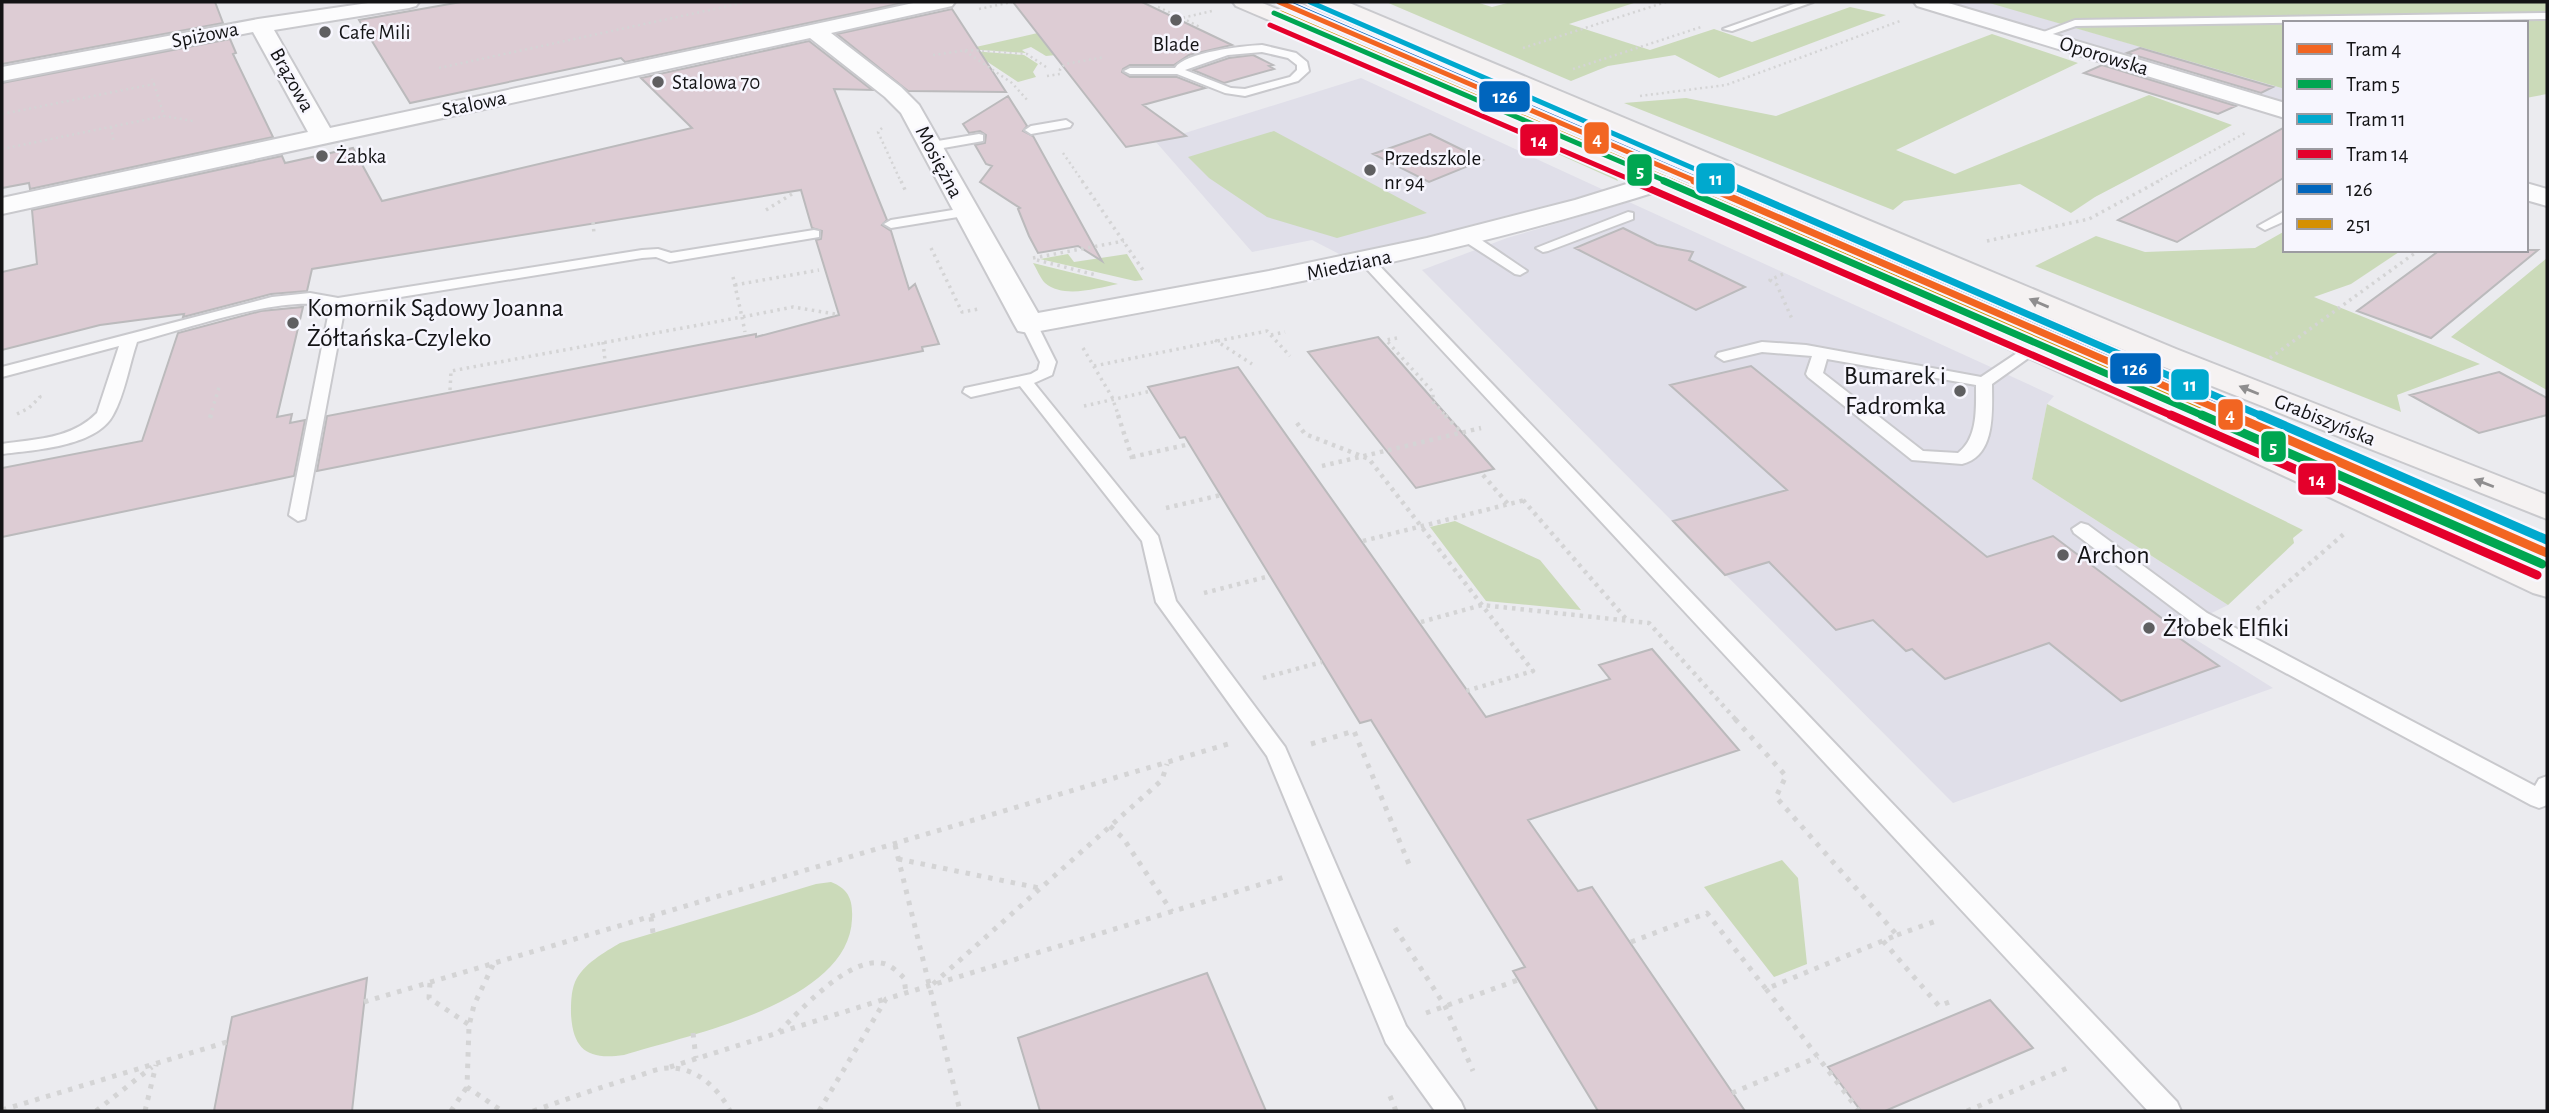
<svg xmlns="http://www.w3.org/2000/svg" width="2549" height="1113" viewBox="0 0 2549 1113" font-family="'Alegreya Sans',sans-serif">
<rect width="100%" height="100%" fill="#ebebef"/>
<path fill="#e0dfe9" d="M1946,2H1988L2285,89V104Z
M1361,78L1606,191L1495,221L1471,225L1468,229L1345,257L1312,240L1252,252L1156,142Z
M1629,202L2054,396L2047,404L2032,479L2228,605L2179,629L2273,688L1953,803L1422,270L1507,238Z"/>
<path fill="#cbdab9" d="M1386,2H1476L1492,7L1511,2H1637L1569,24L1650,50L1714,29L1752,42L1850,7L1886,15L1719,78L1675,55L1608,66L1571,81Z
M1986,2H2547V94L2526,98V23H2285V89Z
M1042,32L1056,55L1046,56L1031,47L1022,50L1026,53L967,49Z
M1992,34L2078,63L1896,150L1955,174L2149,95L2232,125L2095,197L2071,213L2020,184L1904,201L1893,210L1624,103L1686,98L1776,116Z
M1303,35L1613,171L1618,181L1298,37Z
M971,51L1024,55L1038,64L1033,72L1036,77L1018,82Z
M1274,131L1427,213L1337,238L1267,217L1209,178L1188,157Z
M2285,231V250H2402L2351,284L2314,297L2480,364L2397,395L2401,412L2035,266L2096,236L2145,252L2255,248Z
M1068,254L1074,262L1127,254L1143,280L1135,281L1040,259Z
M2547,258V390L2451,337Z
M1033,263L1118,284C1097,288 1064,299 1045,283C1040,278 1037,269 1033,263Z
M2047,404L2303,530L2293,538L2294,543L2228,605L2032,479Z
M1455,521L1540,560L1581,610L1486,601L1430,527Z
M1782,860L1798,878L1807,964L1774,977L1704,887Z
M831,882C849,889 853,900 852,919C849,1003 688,1035 624,1055C589,1060 573,1051 571,1014C571,1003 571,992 575,982C583,964 605,952 620,943L816,884Z"/>
<path fill="#ddccd4" stroke="#bbbabc" stroke-width="2" d="M2,2H215L223,23L2,64Z
M461,2H907L625,62L621,58L410,103L359,20Z
M1013,2H1142L1232,45L1189,55L1174,65H1130L1123,69L1122,72L1130,77H1177L1205,88L1143,105L1186,136L1126,147Z
M952,9L1006,92L908,91L837,34Z
M230,39L236,53L233,54L273,137L30,189L29,183L2,188V83Z
M809,41L872,90L834,89L887,220L882,225L891,231L909,289L915,284L939,344L922,347L923,351L317,471L327,416L756,334V337L839,315L816,240L821,239L822,231L812,228L801,190L312,269L307,291L271,294L183,317L184,314L100,325L2,350V272L37,264L32,210L282,156L285,163L353,148L382,201L692,128L641,78Z
M2140,48L2273,87L2261,93L2127,53Z
M1253,55L1273,65L1269,66L1274,69L1224,83L1193,70L1229,58Z
M2102,65L2236,106L2218,114L2084,73Z
M1008,96L1027,126L1023,131L1033,136L1102,261L1078,246L1038,253L1029,236L1018,209L1020,208L980,182L992,166L986,164L975,145L985,143L986,135L980,131L969,133L963,124Z
M2285,127V177L2177,242L2118,220Z
M1430,134L1483,160L1429,182L1373,154Z
M1623,228L1657,245L1693,252L1689,260L1745,287L1696,310L1575,248Z
M2440,250H2538L2431,338L2357,311Z
M303,307L277,417L292,414L290,423L305,420L294,476L2,537V468L142,441L178,333L261,311Z
M1378,337L1386,346L1494,469L1416,488L1308,352Z
M1751,366L1987,557L2053,536L2184,635L2178,637L2219,666L2121,701L2049,643L1945,679L1912,649L1906,651L1873,620L1836,630L1769,562L1725,575L1673,521L1787,490L1670,385Z
M1238,367L1486,717L1610,679L1599,665L1652,649L1739,750L1528,820L1578,891L1592,887L1745,1111H1598L1513,971L1525,967L1371,720L1360,723L1185,437L1180,438L1148,387Z
M2499,372L2547,398V415L2479,433L2410,395Z
M1207,973L1266,1111H1040L1018,1038Z
M367,978L352,1111H214L232,1017Z
M1990,1000L2033,1048L1885,1111H1861L1828,1067Z"/>
<g fill="none" stroke-linecap="round" stroke-linejoin="round">
<g stroke="#c9c9cd" stroke-width="4">
<path id="service" d="M1281,2H1294L1397,44L2547,539V552Z
M1799,2H1813L1732,31L1723,29Z
M2547,13V19L2076,26L2038,39L2033,36L2075,20Z
M1262,45L1296,53L1307,62L1309,71L1298,81L1245,96L1225,93L1177,74H1130L1124,71L1130,68H1175C1185,52 1243,46 1262,45ZM1262,52L1288,58L1297,65V70L1290,77L1245,89L1231,88L1185,70L1228,55Z
M1066,120L1072,124L1070,127L1031,134L1025,130L1031,126Z
M979,134L983,135V141L932,150L926,146L932,142Z
M965,208L972,212L970,215L891,228L884,224L891,220Z
M2285,211V221L2265,230L2258,226Z
M1628,212L1633,213V219L1548,251L1543,252L1536,248Z
M814,230L819,231V237L669,262L656,257L642,258L345,306L305,519L298,521L289,515L330,306C280,295 189,328 137,342C129,365 125,394 113,415C96,447 33,450 2,454V444C35,439 72,439 97,413L119,346L2,377V367L272,297L310,293L338,298L642,250L658,249L671,253Z
M1469,234L1474,235L1527,271L1520,275L1515,274L1464,241L1462,238Z
M1368,258L1373,259L2177,1102L2181,1111H2148L1363,265L1361,262Z
M1029,319L1037,324L1056,362L1052,375L1034,383L1158,536L1176,601L1285,747L1406,1026L1461,1102L1465,1111H1435L1386,1043L1267,756L1156,602L1142,541L1020,386L971,397L963,392L965,388L1031,374L1038,370L1040,362L1021,324Z
M2035,341L2043,346L2041,349L1992,384C1992,411 1996,456 1962,464L1912,460L1808,377L1806,374L1812,356L1762,352L1724,361L1716,356L1718,353L1762,342L1806,345L1981,377ZM1827,359L1976,385C1976,409 1978,438 1958,453L1923,451L1823,373Z
M2081,523L2088,525L2207,613L2535,786L2539,779L2547,776V805L2539,808L2531,805L2193,623L2074,533L2072,529Z"/>
</g>
<g stroke="#c9c9cd" stroke-width="4">
<path id="minor" d="M375,2H419L416,6L409,8L274,30L330,128L918,2H955L952,6L831,33L901,87L919,105L1038,313L1269,271L1427,238L1575,200L1662,173L1671,175L1675,181L1671,187C1461,255 1246,293 1029,333L1018,331L1014,324L901,113L885,97L810,38L2,214V198L308,132L253,32L2,81V67L258,19Z
M1914,2H1945L2285,103V118L1917,6Z
M2526,183L2547,189V206L2526,200Z"/>
</g>
<g stroke="#c9c9cd" stroke-width="4">
<path id="secondary" d="M1233,2H1260C1693,182 2120,374 2547,569V597L2533,593C2104,390 1673,192 1236,6Z
M1320,2H1347L2176,349L2547,495V519L2154,363L1323,6Z"/>
</g>
<path stroke="#d4d4d5" stroke-width="2.5" stroke-dasharray="2 3.5" stroke-linecap="butt" d="M1158,7L1182,18L1212,11
M979,9L1012,2
M1182,18L1200,27
M1523,48L1666,2
M965,51L1012,83L1029,102
M933,55L968,50L1027,54L1046,67
M439,68L747,2
M1573,69L1701,27
M1047,76L1060,74V69L1065,64L1105,57
M154,84L164,116L193,121
M1640,96L1726,85L1900,21
M2,114L154,84L152,79
M111,127L114,143
M882,128L878,132L901,182
M2,149L164,116
M1063,153L1083,182
M2156,182L2247,132"/>
<path stroke="#d4d4d5" stroke-width="3.5" stroke-dasharray="2.5 4.5" stroke-linecap="butt" d="M901,181L906,192
M1082,181L1143,270
M766,210L792,194
M593,222L594,234
M1987,241L2089,219L2159,181
M931,248L962,312L979,309
M1033,258L1124,241
M1037,260L1096,275
M1783,274L1770,280L1777,285L1792,319
M733,277L742,317L793,307L835,314
M735,285L819,270
M1271,335L1285,332
M1397,338L1386,340L1433,392V402L1447,417
M1215,340L1252,364
M603,342L605,360
M1083,348L1112,397L1119,417
M2270,358L2419,250
M1094,366L1267,331L1290,356
M450,390L451,371L742,317L745,332
M1084,406L1151,391
M17,414L29,408L40,397L38,393
M210,417L220,384"/>
<path stroke="#d4d4d5" stroke-width="4.5" stroke-dasharray="3.5 5" stroke-linecap="butt" d="M1118,415L1133,461
M1445,415L1461,432
M210,418L211,415
M1297,423L1305,434L1369,459L1533,671L1466,691
M1132,457L1190,444
M1322,466L1481,428
M1483,475L1508,504
M1523,500L1627,620
M1166,508L1221,495
M1363,541L1525,500
M1204,593L1270,576
M2257,609L2345,533
M1421,622L1482,605L1649,623L1737,721
M1263,678L1322,662"/>
<path stroke="#d4d4d5" stroke-width="5" stroke-dasharray="4.5 7" stroke-linecap="butt" d="M1311,744L1354,731L1411,869
M1110,826L1123,838L1172,912
M895,845L960,1111
M898,859L1039,888
M651,917L653,933
M1395,928L1445,1006L1473,1071
M1897,935L1936,921
M1883,941L1939,1006L1952,1001
M1631,942L1707,913L1766,989L1897,935L1776,797L1786,776L1735,719
M493,965L474,1005L469,1026L467,1087L502,1111
M430,983L429,998L468,1024
M933,984L1162,780L1167,764
M1766,989L1859,1111
M364,1002L1228,744
M1426,1013L1518,980
M779,1032C800,1010 848,958 881,963C890,964 898,972 904,978L906,993
M693,1033L696,1058
M670,1067L885,999
M1732,1093L1818,1057
M1390,1096L1396,1111
M2,1110L227,1042
M96,1111L152,1067
M145,1111L156,1065
M451,1111L467,1087
M533,1111C567,1099 601,1087 635,1077C647,1073 660,1067 672,1068C698,1069 719,1089 730,1111
M819,1111L886,999L1288,876
M1967,1111L2072,1066"/>
<use href="#service" fill="#fcfcfd" fill-rule="evenodd"/>
<use href="#minor" fill="#fcfcfd" fill-rule="evenodd"/>
<use href="#secondary" fill="#f5f2f2" fill-rule="evenodd"/>
<g stroke="#f7f6fe" stroke-width="9">
<path id="bus-1-far2" d="M1286,2L1704,182"/>
</g>
<g stroke="#f7f6fe" stroke-width="11">
<path id="bus-1-far1" d="M1700,181L2248,417"/>
</g>
<g stroke="#f7f6fe" stroke-width="14">
<path id="bus-1" d="M2244,415L2547,546"/>
</g>
<g stroke="#f7f6fe" stroke-width="9">
<path id="bus-2-far2" d="M1281,13L1674,182"/>
</g>
<g stroke="#f7f6fe" stroke-width="11">
<path id="bus-2-far1" d="M1669,181L2218,417"/>
</g>
<g stroke="#f7f6fe" stroke-width="14">
<path id="bus-2" d="M2214,415L2542,557"/>
</g>
<use href="#bus-1-far2" stroke="#0065bd" stroke-width="5"/>
<use href="#bus-1-far1" stroke="#0065bd" stroke-width="7"/>
<use href="#bus-1" stroke="#0065bd" stroke-width="9"/>
<use href="#bus-2-far2" stroke="#d59003" stroke-width="5"/>
<use href="#bus-2-far1" stroke="#d59003" stroke-width="7"/>
<use href="#bus-2" stroke="#d59003" stroke-width="9"/>
<g stroke="#f7f6fe" stroke-width="9">
<path id="tram-1-far2" d="M1279,2L1698,182"/>
</g>
<g stroke="#f7f6fe" stroke-width="11">
<path id="tram-1-far1" d="M1694,181L2236,417"/>
</g>
<g stroke="#f7f6fe" stroke-width="14">
<path id="tram-1" d="M2232,415L2547,553"/>
</g>
<g stroke="#f7f6fe" stroke-width="9">
<path id="tram-2-far2" d="M1274,13L1668,182"/>
</g>
<g stroke="#f7f6fe" stroke-width="11">
<path id="tram-2-far1" d="M1664,181L2206,417"/>
</g>
<g stroke="#f7f6fe" stroke-width="14">
<path id="tram-2" d="M2202,415L2542,564"/>
</g>
<g stroke="#f7f6fe" stroke-width="9">
<path id="tram-3-far2" d="M1310,2L1725,182"/>
</g>
<g stroke="#f7f6fe" stroke-width="11">
<path id="tram-3-far1" d="M1721,181L2264,417"/>
</g>
<g stroke="#f7f6fe" stroke-width="14">
<path id="tram-3" d="M2260,415L2547,540"/>
</g>
<g stroke="#f7f6fe" stroke-width="9">
<path id="tram-4-far2" d="M1270,25L1636,182"/>
</g>
<g stroke="#f7f6fe" stroke-width="11">
<path id="tram-4-far1" d="M1632,181L2175,417"/>
</g>
<g stroke="#f7f6fe" stroke-width="14">
<path id="tram-4" d="M2171,415L2537,575"/>
</g>
<use href="#tram-1-far2" stroke="#f26522" stroke-width="5"/>
<use href="#tram-1-far1" stroke="#f26522" stroke-width="7"/>
<use href="#tram-1" stroke="#f26522" stroke-width="9"/>
<use href="#tram-2-far2" stroke="#00a651" stroke-width="5"/>
<use href="#tram-2-far1" stroke="#00a651" stroke-width="7"/>
<use href="#tram-2" stroke="#00a651" stroke-width="9"/>
<use href="#tram-3-far2" stroke="#00a9ce" stroke-width="5"/>
<use href="#tram-3-far1" stroke="#00a9ce" stroke-width="7"/>
<use href="#tram-3" stroke="#00a9ce" stroke-width="9"/>
<use href="#tram-4-far2" stroke="#e4002b" stroke-width="5"/>
<use href="#tram-4-far1" stroke="#e4002b" stroke-width="7"/>
<use href="#tram-4" stroke="#e4002b" stroke-width="9"/>
</g>
<defs><path id="oneway-solid" d="M-6-.8H1V-3.2L6.5 0L1 3.2V.8H-6Z" transform="scale(1.75)"/></defs>
<g fill="#8f8e8f">
<use href="#oneway-solid" transform="translate(2039 303) rotate(-157)"/>
<use href="#oneway-solid" transform="translate(2249 390) rotate(-158)"/>
<use href="#oneway-solid" transform="translate(2484 483) rotate(-159)"/>
</g>
<g fill="#5f5f61" stroke="#f7f6fe" stroke-width="2.5">
<circle cx="1176" cy="20" r="7"/>
<circle cx="325" cy="32" r="7"/>
<circle cx="658" cy="82" r="7"/>
<circle cx="322" cy="156" r="7"/>
<circle cx="1370" cy="170" r="7"/>
<circle cx="293" cy="323" r="7"/>
<circle cx="1960" cy="391" r="7"/>
<circle cx="2063" cy="555" r="7"/>
<circle cx="2149" cy="628" r="7"/>
</g>
<g text-anchor="middle" dominant-baseline="central" stroke-width="5" stroke-linejoin="round" paint-order="stroke">
<g font-size="21" fill="#131315" stroke="#f7f6fe" text-anchor="start">
<text x="339" y="32">Cafe Mili</text>
<text x="1176" y="44" text-anchor="middle">Blade</text>
<text x="672" y="82">Stalowa 70</text>
<text x="336" y="156">Żabka</text>
<text x="1384" y="158">Przedszkole<tspan x="1384" dy="24">nr 94</tspan></text>
</g>
<g font-size="21" fill="#131315" stroke="#f7f6fe">
<text transform="translate(205 35) rotate(-11)">Spiżowa</text>
<text transform="translate(2104 56) rotate(17)">Oporowska</text>
<text transform="translate(292 80) rotate(61)">Brązowa</text>
<text transform="translate(474 104) rotate(-12)">Stalowa</text>
<text transform="translate(939 162) rotate(62)">Mosiężna</text>
<text transform="translate(1349 265) rotate(-12)">Miedziana</text>
<text transform="translate(2325 420) rotate(22)">Grabiszyńska</text>
</g>
<g font-size="26" fill="#131315" stroke="#f7f6fe" text-anchor="start">
<text x="307" y="308">Komornik Sądowy Joanna<tspan x="307" dy="30">Żółtańska-Czyleko</tspan></text>
<text x="1946" y="376" text-anchor="end">Bumarek i<tspan x="1946" dy="30">Fadromka</tspan></text>
<text x="2077" y="555">Archon</text>
<text x="2163" y="628">Żłobek Elfiki</text>
</g>
</g>
<g stroke="#f7f6fe" stroke-width="2.5">
<rect x="1478" y="80" width="53" height="33" rx="7" fill="#0065bd"/>
<rect x="1583" y="121" width="27" height="34" rx="7" fill="#f26522"/>
<rect x="1519" y="123" width="40" height="34" rx="7" fill="#e4002b"/>
<rect x="1626" y="153" width="27" height="34" rx="7" fill="#00a651"/>
<rect x="1695" y="162" width="41" height="33" rx="7" fill="#00a9ce"/>
<rect x="2109" y="352" width="53" height="33" rx="7" fill="#0065bd"/>
<rect x="2170" y="368" width="40" height="33" rx="7" fill="#00a9ce"/>
<rect x="2217" y="398" width="27" height="33" rx="7" fill="#f26522"/>
<rect x="2260" y="430" width="27" height="33" rx="7" fill="#00a651"/>
<rect x="2297" y="462" width="40" height="34" rx="7" fill="#e4002b"/>
</g>
<g font-size="19" text-anchor="middle" font-weight="bold" fill="#fff">
<text x="1505" y="103">126</text>
<text x="1597" y="145">4</text>
<text x="1539" y="147">14</text>
<text x="1640" y="177">5</text>
<text x="1716" y="185">11</text>
<text x="2135" y="375">126</text>
<text x="2190" y="391">11</text>
<text x="2230" y="421">4</text>
<text x="2273" y="453">5</text>
<text x="2317" y="486">14</text>
</g>
<rect width="2549" height="1113" fill="none" stroke="#131315" stroke-width="7"/>
<rect x="2283" y="21" width="245" height="231" fill="#f7f6fe" stroke="#9c9ba1" stroke-width="2"/>
<rect x="2297" y="44" width="35" height="10" fill="#f26522" stroke="#9c9ba1" stroke-width="2"/>
<text x="2346" y="56" font-size="21" fill="#131315">Tram 4</text>
<rect x="2297" y="79" width="35" height="10" fill="#00a651" stroke="#9c9ba1" stroke-width="2"/>
<text x="2346" y="91" font-size="21" fill="#131315">Tram 5</text>
<rect x="2297" y="114" width="35" height="10" fill="#00a9ce" stroke="#9c9ba1" stroke-width="2"/>
<text x="2346" y="126" font-size="21" fill="#131315">Tram 11</text>
<rect x="2297" y="149" width="35" height="10" fill="#e4002b" stroke="#9c9ba1" stroke-width="2"/>
<text x="2346" y="161" font-size="21" fill="#131315">Tram 14</text>
<rect x="2297" y="184" width="35" height="10" fill="#0065bd" stroke="#9c9ba1" stroke-width="2"/>
<text x="2346" y="196" font-size="21" fill="#131315">126</text>
<rect x="2297" y="219" width="35" height="10" fill="#d59003" stroke="#9c9ba1" stroke-width="2"/>
<text x="2346" y="231" font-size="21" fill="#131315">251</text>
</svg>
